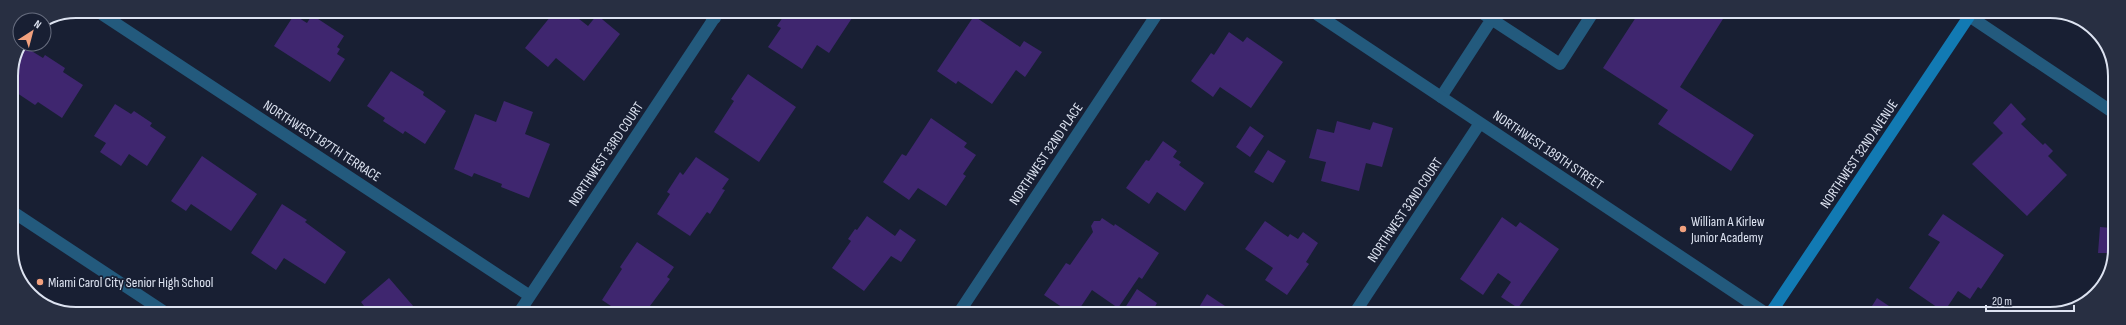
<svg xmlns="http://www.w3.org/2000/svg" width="2126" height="325" viewBox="0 0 2126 325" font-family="'Sofia Sans Condensed',sans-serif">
<rect width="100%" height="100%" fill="#181f33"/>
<path fill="#3f266f" d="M555,11H565L573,17L574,15L588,26L597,15L620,34L584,81L556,58L548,67L525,48Z
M787,11H842L852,18L829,53L817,45L802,69L768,47L781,28L777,26Z
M1640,11H1728L1680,87L1754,135L1731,171L1658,124L1668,110L1603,68Z
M294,15L307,23L312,15L344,36L337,47L340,49L337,54L345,59L330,82L274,46Z
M974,16L1020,47L1024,41L1042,52L1025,77L1016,70L992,104L958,81L956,84L937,71Z
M1229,32L1243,42L1247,37L1283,62L1251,108L1220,87L1213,97L1191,81L1211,53L1214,55Z
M25,47L43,58L45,55L65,68L63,72L83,85L62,118L38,102L35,105L11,89V76Z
M391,71L424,92L423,95L446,111L425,144L405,131L403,134L383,121L385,118L367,106Z
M748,74L796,107L759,162L714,132L734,101L731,99Z
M504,101L533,112L525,134L550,144L529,198L501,187L502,184L474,173L472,177L454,169L475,114L496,122Z
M2011,103L2026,119L2021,124L2043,145L2045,143L2053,151L2048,156L2067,175L2027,216L1972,164L2003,133L1993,123Z
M115,104L131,114L134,111L152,123L150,126L166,137L147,166L129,154L121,166L100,152L106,143L94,136Z
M931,118L967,143L964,147L976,155L963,174L966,176L946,206L918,188L909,200L883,182L902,154L906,156Z
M1337,121L1370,130L1373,122L1393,128L1382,167L1366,163L1359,191L1321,181L1326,162L1309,158L1317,129L1334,133Z
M1250,126L1264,136L1250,157L1236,147Z
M1163,141L1177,151L1173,157L1181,162L1179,165L1204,183L1185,211L1157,192L1149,204L1126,188L1146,160L1149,161Z
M1268,150L1286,161L1273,183L1254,172Z
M202,156L257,194L231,231L191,204L186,211L171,201Z
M696,157L729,179L722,189L725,190L710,214L707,212L690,236L657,214L670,194L667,192L680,172L683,175Z
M282,204L307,220L305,222L346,252L325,284L284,258L276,270L251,253Z
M1943,214L2004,255L1981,289L1978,287L1970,299L1958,291L1944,312L1909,288L1940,242L1928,235Z
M867,216L895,236L900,229L916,240L901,262L891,256L864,291L832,268L851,241L848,239L855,229L857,230Z
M1502,217L1516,227L1520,222L1559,249L1518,308L1501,297L1511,282L1498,273L1483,295L1460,279Z
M1102,218L1114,226L1115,224L1159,253L1142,279L1139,277L1118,308L1092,290L1076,314H1072L1044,295L1066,263L1070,265L1093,232L1091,226L1094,221H1100Z
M1265,221L1288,237L1290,234L1298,239L1303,232L1318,243L1306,262L1309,264L1287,295L1265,280L1273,268L1245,249Z
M2112,224H2114V257L2108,269L2109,253H2098L2100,227L2112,228Z
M637,242L674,267L667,277L670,279L644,314H623L602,300L622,269L620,267Z
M389,278L420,314H370L361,302Z
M1137,289L1157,303L1151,314H1121Z
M1207,294L1237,314H1195Z
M1877,298L1901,314H1867Z
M1633,306L1665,313L1664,314H1631Z
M806,307L817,314H802Z
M1608,309L1628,313V314H1607Z"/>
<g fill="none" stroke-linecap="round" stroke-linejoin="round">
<path stroke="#235a7d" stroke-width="12" d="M1479,11L1560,64L1594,11
M1441,97L1497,11"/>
<path stroke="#235a7d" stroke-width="12" d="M97,11L530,296
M704,11L715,18
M1312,11L1767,314
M1969,16L2114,113
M13,212L166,313
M518,314L719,11
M958,314L1159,11
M1354,314L1480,123"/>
<path stroke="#127ab3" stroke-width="12" d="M1770,314L1972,12"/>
</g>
<g fill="#f2a17e" stroke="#181f33" stroke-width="1.5">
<circle cx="1683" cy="229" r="4"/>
<circle cx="40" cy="282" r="4"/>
</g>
<g text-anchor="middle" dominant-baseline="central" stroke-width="3.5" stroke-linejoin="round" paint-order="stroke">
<g font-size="14" fill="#dde3f1" stroke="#181f33">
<text transform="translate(322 141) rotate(33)">NORTHWEST 187TH TERRACE</text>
<text transform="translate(1548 150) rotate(34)">NORTHWEST 189TH STREET</text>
<text transform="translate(606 154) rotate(-56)">NORTHWEST 33RD COURT</text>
<text transform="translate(1046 154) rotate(-56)">NORTHWEST 32ND PLACE</text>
<text transform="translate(1859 154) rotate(-56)">NORTHWEST 32ND AVENUE</text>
<text transform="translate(1405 210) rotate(-56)">NORTHWEST 32ND COURT</text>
</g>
<g font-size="14" fill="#dde3f1" stroke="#181f33" text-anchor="start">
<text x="1691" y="221">William A Kirlew<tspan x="1691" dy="16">Junior Academy</tspan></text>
<text x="48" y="282">Miami Carol City Senior High School</text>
</g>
</g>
<path d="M0 0H2126V325H0ZM76 18H2050A58 58 0 0 1 2108 76V249A58 58 0 0 1 2050 307H76A58 58 0 0 1 18 249V76A58 58 0 0 1 76 18Z" fill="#282f42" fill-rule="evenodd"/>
<path fill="none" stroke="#dde3f1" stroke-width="2" d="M76 18H2050A58 58 0 0 1 2108 76V249A58 58 0 0 1 2050 307H76A58 58 0 0 1 18 249V76A58 58 0 0 1 76 18Z"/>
<g transform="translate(32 32) rotate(36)"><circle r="19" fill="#181f33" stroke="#676d7f"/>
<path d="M0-3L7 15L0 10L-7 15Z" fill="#f2a17e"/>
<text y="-6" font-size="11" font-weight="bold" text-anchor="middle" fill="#dde3f1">N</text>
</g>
<path d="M1986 305v6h88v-6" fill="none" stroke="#dde3f1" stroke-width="2"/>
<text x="1992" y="305" font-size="12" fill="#dde3f1" stroke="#181f33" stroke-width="3" paint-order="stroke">20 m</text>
</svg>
